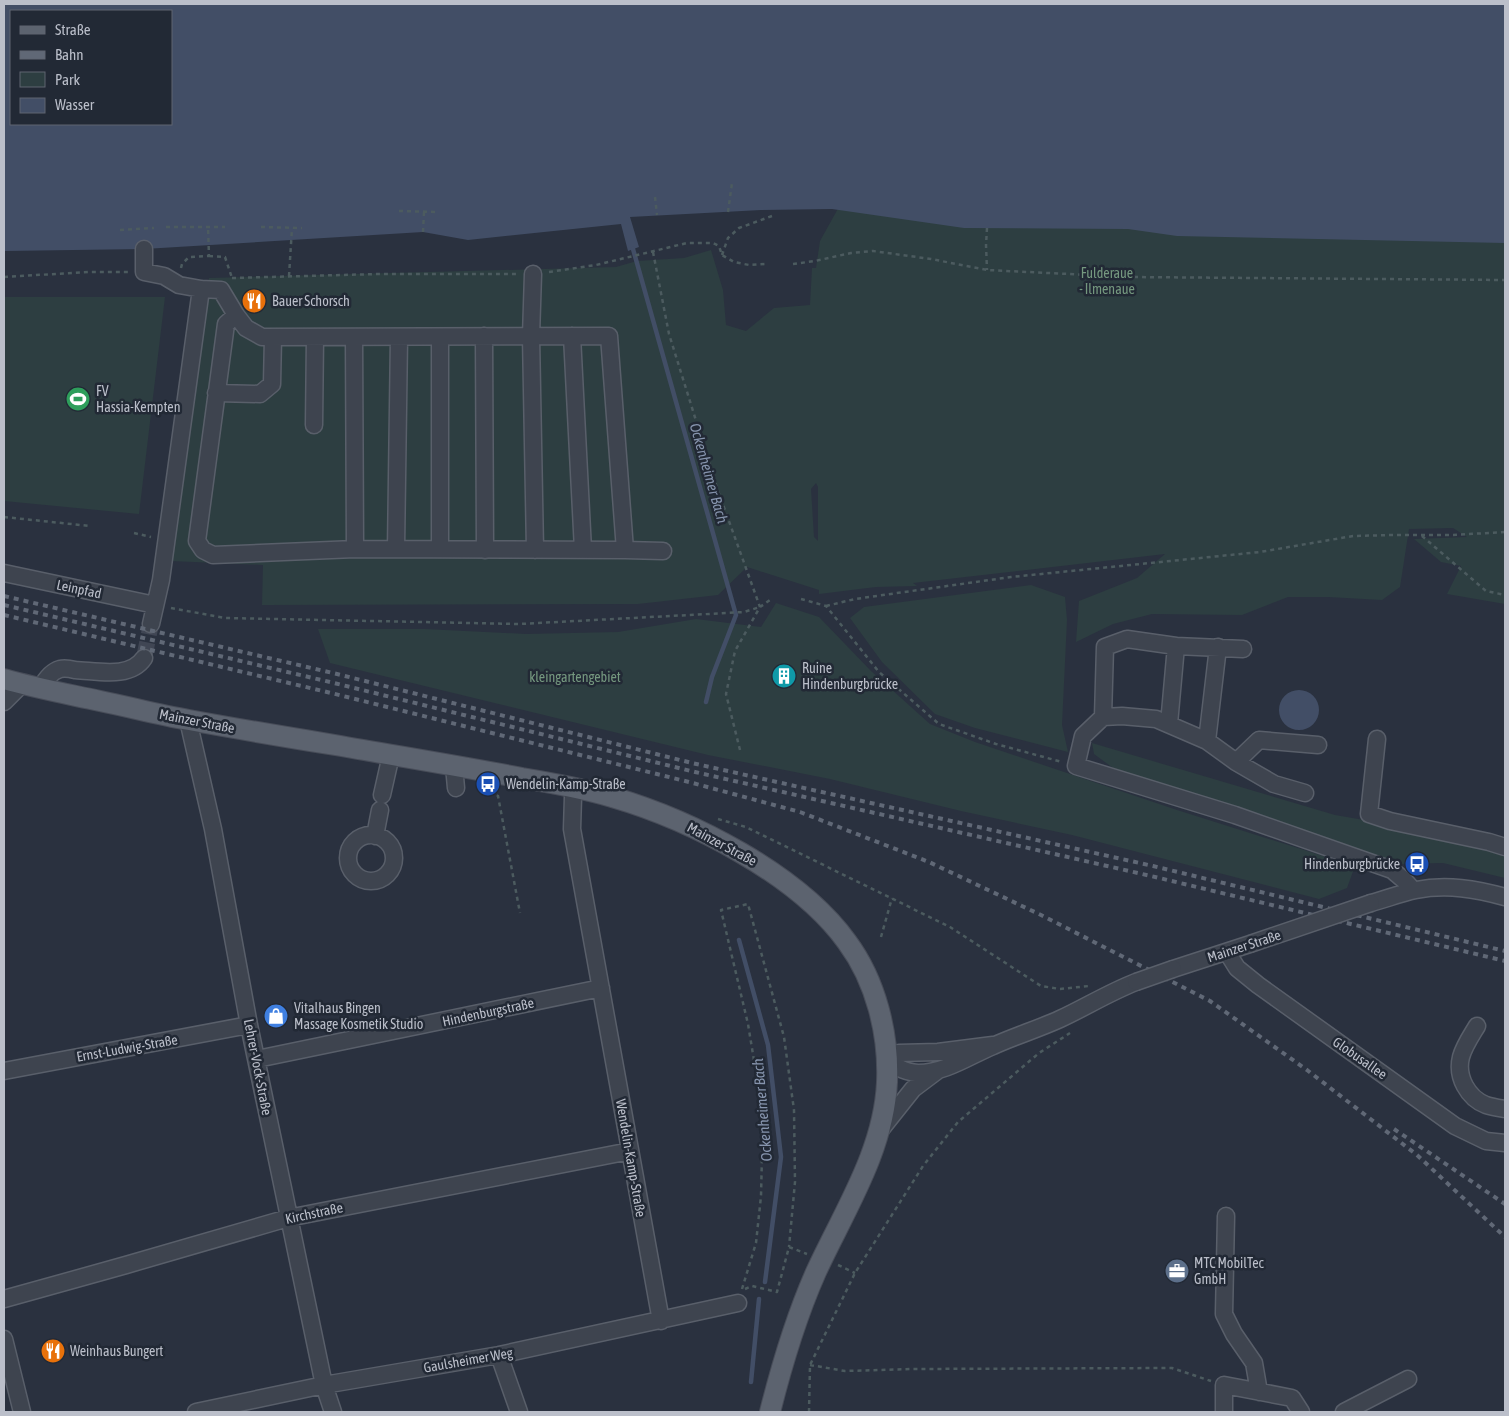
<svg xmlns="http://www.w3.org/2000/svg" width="1509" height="1416" font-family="'Asap Condensed',sans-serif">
  <rect width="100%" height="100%" fill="#2a313f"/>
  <path fill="#2d3e41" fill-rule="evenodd" d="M867,4h638v600l-58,-10 14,-28 -20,-4 -27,-23 53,-2 -14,-9 -44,1 -9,58 -18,13 -54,-3h-40l-46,18 -90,-1 -39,10 -37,18 3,-41 58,-23 28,-24 -252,29 4,3 -41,1 -57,7v-4l-72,-23 -29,28 -80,9 -376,1 1,-40 -92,-4 38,-283 407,-11 21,-6 47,-3 27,-8 12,40 3,35 20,6 28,-23 36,-3 2,-37h4l4,-27 20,-36zM816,483l2,4v54l-4,-4 -3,-48z
    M4,297h161l-26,217 -135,-13z
    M1031,585l34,12 2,23 -5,105 6,27 -93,-24 -40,-14 -53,-52 -32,-44 14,-11z
    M776,603l43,14 52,54 59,53 45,18 202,68 178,56 -8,22 -28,11 -247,-64 -111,-24 -131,-32 -122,-24 -378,-92 -12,-34h107l101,5 92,-2 78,-13 65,8z
    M1092,743l243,72 35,6 135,29v28l-62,-15 -43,1 -287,-96 -19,-14z"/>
  <path fill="#424e66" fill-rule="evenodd" d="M4,4h1501v239l-328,-7 -49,-7 -164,-1 -132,-19 -71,1 -131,7 9,30 -11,4 -7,-27 -153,16 -45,-8 -279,17 -140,2zM11,11h160v113h-160z
    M1279 710a20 20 0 1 1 40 0a20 20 0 1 1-40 0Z"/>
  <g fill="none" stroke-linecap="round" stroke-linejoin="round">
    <path stroke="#424e66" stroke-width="4.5" d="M633,249l103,366 -24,62 -6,25
      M739,940l29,105 13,112 -16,125
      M751,1382l8,-83"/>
    <path stroke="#404654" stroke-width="16" stroke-dasharray="16 8" stroke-linecap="butt" d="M144,658l7,-34"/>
    <defs>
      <path id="minor" d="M144,249v23l20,4 15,9 22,4 20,1 15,25 10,13 16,9 347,-1 16,214 -270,-1 -142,6 -10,-5 -6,-9 29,-217 10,-9
        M533,274l-2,62 4,214
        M484,336l1,214
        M572,336l11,214
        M354,337l1,212
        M216,393l44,1 12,-10 1,-47
        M314,425l1,-88
        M396,549l3,-212
        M440,549v-212
        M625,550l38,1
        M4,573l151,32
        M151,624l10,-44 40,-291
        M1176,646l67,3
        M41,688c4,-8 9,-16 19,-19 4,-1 11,0 15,1 23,1 55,9 69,-12
        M4,702l18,-18
        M1103,717l2,-70 22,-8 49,7 -7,78
        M188,720l25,109 36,196 75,360 9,27
        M1377,739l-8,75 21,7 99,21 16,5
        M1207,741l11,-94
        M1236,762l23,-22 59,5
        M454,766l2,22
        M575,788l-2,9 -1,32 89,492
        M1305,793l-31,-9 -38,-22 -29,-21 -51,-22 -34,-3 -19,1 -20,19 -7,30 159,49 157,55 13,11 8,9
        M382,795l9,-40
        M348 858a23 23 0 1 1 46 0a23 23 0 1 1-46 0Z
        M375,836l5,-26
        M1371,903c15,-4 30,-10 45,-13 31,-6 60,-1 89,7
        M1227,952l10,16 21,17 197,141 31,15 19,2
        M1173,969l77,-25
        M1477,1026c-6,10 -13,20 -16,31 -5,20 7,41 25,48 6,2 13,3 19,4
        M993,1045l-55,7 -39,1 -12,2c6,12 17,17 31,18 27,0 51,-17 75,-27 22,-10 45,-17 67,-27 26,-12 50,-27 76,-37
        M257,1059l344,-71
        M4,1071l245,-46
        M878,1133l35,-44 24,-18
        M1226,1216l-2,98 10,20 20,29 5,29
        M4,1299l122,-34 162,-47 342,-67
        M4,1339l18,73
        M499,1355l20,57
        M196,1412l128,-27 175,-30 239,-52
        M1224,1412v-27l68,13 9,14
        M1344,1412l64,-33"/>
      <path id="major" d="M4,679c31,9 64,15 96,22 30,6 59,14 89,19 49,9 97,17 146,25 62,11 125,21 187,33 30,5 60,10 90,19 79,23 186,77 235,145 29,39 42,92 40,140 -3,69 -43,129 -71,190 -20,45 -34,92 -46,140"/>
    </defs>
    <use href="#minor" stroke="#595f6a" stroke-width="19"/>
    <use href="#major" stroke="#484d59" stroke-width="22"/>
    <path stroke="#4c5b5f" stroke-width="2.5" stroke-dasharray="4 4" stroke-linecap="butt" d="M655,197l2,18
      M399,211l40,1
      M728,212l4,-29
      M166,227h59
      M261,227l41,1
      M987,228l-1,17 1,25
      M120,230l34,-2
      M423,232l1,-20
      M653,252l16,82 48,154 43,119
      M722,255l6,-17 11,-10 33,-12
      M209,256l16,1 7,21
      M793,264l22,-3 36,-8 22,-2 58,8 56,11 143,7 375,3
      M181,268l1,-4 7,-7 20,-1 -1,-29
      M549,272l47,-7 91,-22h26l6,3 3,9 12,7 15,3 16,-1
      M289,276l3,-48
      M4,277l84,-5h40
      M232,278l146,-4h140
      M4,517l86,9
      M134,533l17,4
      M1422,536l64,55 19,4
      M801,599l25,7 53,66 60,52 57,20 66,18
      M826,606l29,-7 156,-22 249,-25 93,-16 40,-1h60l52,-3
      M171,608l54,10 294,6 208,-11 17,-1 16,-5
      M740,750l-14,-56 9,-43 25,-44 10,-7
      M490,791l8,5 22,117
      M718,819l28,8 204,100 91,59 19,3 29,-3
      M881,937l11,-39
      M838,1265l17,8
      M742,1289l14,-46 5,-47 2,-81 -15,-91 -27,-114 27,-6 36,133 10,73 1,72 -6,65
      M745,1289l7,-3 25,6 12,-45 18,7
      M810,1365l35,6 68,-2 259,-1 39,13
      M809,1412l1,-47 45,-92 68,-107 35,-44 81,-69 31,-20"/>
    <use href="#minor" stroke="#3e444f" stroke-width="16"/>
    <use href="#major" stroke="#5c636f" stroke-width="20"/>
    <path stroke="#606876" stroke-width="4" stroke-dasharray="5 5" stroke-linecap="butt" d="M4,596l333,78 355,89 461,103 352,85
      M4,605l330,78 361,89 456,104 354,85
      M4,615l327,78 358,89 111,30 129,50 112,53 169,86 97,69 110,85 88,82
      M1394,1129l111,75"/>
    <defs>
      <path id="minor-bridge" d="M1250,944l121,-41
        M1136,982l37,-13"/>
    </defs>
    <use href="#minor-bridge" stroke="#595f6a" stroke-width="19" stroke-linecap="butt"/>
    <use href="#minor-bridge" stroke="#3e444f" stroke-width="16"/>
  </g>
  <defs>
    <symbol id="restaurant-disc" viewBox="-11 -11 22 22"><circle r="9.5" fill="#e8710a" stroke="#222935"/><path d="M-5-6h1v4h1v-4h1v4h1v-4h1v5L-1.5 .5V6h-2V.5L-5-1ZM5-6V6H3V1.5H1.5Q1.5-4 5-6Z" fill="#fff"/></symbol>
    <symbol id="stadium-disc" viewBox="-11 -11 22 22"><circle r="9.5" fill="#2e9e5b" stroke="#222935"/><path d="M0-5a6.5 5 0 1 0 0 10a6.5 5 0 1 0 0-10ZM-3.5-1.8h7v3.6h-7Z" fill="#fff"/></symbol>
    <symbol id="building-disc" viewBox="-11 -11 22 22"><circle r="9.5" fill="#0f9aa8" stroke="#222935"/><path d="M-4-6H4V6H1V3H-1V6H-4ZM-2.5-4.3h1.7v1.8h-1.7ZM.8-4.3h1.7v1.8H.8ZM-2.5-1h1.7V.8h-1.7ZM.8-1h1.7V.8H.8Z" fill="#fff"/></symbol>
    <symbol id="bus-disc" viewBox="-11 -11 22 22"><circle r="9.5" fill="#1a4fb4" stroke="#222935"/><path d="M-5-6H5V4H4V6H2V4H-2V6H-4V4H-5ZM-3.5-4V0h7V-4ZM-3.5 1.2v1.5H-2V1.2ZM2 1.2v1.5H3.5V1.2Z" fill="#fff"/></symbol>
    <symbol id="shop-disc" viewBox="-11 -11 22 22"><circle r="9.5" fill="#3f7fe0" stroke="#222935"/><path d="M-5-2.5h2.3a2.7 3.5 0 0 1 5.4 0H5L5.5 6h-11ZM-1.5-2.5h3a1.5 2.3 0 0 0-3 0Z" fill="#fff"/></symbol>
    <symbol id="office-disc" viewBox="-11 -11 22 22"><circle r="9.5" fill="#5c6f8a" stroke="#222935"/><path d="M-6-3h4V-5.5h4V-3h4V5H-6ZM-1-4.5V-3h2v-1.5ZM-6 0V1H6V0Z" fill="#fff"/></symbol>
  </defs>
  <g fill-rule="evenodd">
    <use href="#restaurant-disc" x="240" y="287" width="28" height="28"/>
    <use href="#stadium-disc" x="64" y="385" width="28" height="28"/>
    <use href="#building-disc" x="770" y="662" width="28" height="28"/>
    <use href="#bus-disc" x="474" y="770" width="28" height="28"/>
    <use href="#bus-disc" x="1403" y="850" width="28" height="28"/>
    <use href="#shop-disc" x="262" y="1002" width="28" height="28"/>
    <use href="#office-disc" x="1163" y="1257" width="28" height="28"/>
    <use href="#restaurant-disc" x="39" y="1337" width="28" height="28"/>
  </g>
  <g text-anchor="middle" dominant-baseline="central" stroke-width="5" stroke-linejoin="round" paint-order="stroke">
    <g font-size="14" fill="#75987f" stroke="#222935">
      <text x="1107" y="273">Fulderaue<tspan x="1107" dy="16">- Ilmenaue</tspan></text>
      <text x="575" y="677">kleingartengebiet</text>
    </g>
    <g font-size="14" fill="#bbbfca" stroke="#222935" text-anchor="start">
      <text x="272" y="301">Bauer Schorsch</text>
      <text x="96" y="391">FV<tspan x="96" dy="16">Hassia-Kempten</tspan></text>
      <text x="802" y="668">Ruine<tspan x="802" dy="16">Hindenburgbrücke</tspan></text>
      <text x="506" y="784">Wendelin-Kamp-Straße</text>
      <text x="1400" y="864" text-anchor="end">Hindenburgbrücke</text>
      <text x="294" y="1008">Vitalhaus Bingen<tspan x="294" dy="16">Massage Kosmetik Studio</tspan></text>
      <text x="1194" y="1263">MTC MobilTec<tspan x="1194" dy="16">GmbH</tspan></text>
      <text x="70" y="1351">Weinhaus Bungert</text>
    </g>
    <g font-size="14" fill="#bbbfca" stroke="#222935">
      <text transform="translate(79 589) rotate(12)">Leinpfad</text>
      <text transform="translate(197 721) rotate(11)">Mainzer Straße</text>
      <text transform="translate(722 844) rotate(28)">Mainzer Straße</text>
      <text transform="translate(1244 946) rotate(-18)">Mainzer Straße</text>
      <text transform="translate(488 1012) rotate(-12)">Hindenburgstraße</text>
      <text transform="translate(127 1048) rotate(-10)">Ernst-Ludwig-Straße</text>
      <text transform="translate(1360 1058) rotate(35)">Globusallee</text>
      <text transform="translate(258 1067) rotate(79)">Lehrer-Vock-Straße</text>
      <text transform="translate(631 1158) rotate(80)">Wendelin-Kamp-Straße</text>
      <text transform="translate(314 1213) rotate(-12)">Kirchstraße</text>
      <text transform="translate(468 1360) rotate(-10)">Gaulsheimer Weg</text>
    </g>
    <g font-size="15" font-style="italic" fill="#8694ad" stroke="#222935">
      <text transform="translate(709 473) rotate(74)">Ockenheimer Bach</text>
      <text transform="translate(762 1110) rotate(-95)">Ockenheimer Bach</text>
    </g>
  </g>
  <rect width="1509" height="1416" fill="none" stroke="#bbbfca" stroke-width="10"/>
  <rect x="10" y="10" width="162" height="115" fill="#222935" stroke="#5f6571"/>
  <rect x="20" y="26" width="25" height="8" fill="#5c636f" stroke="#5f6571"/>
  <text x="55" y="35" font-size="15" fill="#bbbfca">Straße</text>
  <rect x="20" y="51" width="25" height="8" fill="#606876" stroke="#5f6571"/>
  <text x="55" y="60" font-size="15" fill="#bbbfca">Bahn</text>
  <rect x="20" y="72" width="25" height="15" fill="#2d3e41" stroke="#5f6571"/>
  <text x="55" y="85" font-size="15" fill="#bbbfca">Park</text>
  <rect x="20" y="98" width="25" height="15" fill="#424e66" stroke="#5f6571"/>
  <text x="55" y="110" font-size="15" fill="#bbbfca">Wasser</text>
</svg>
